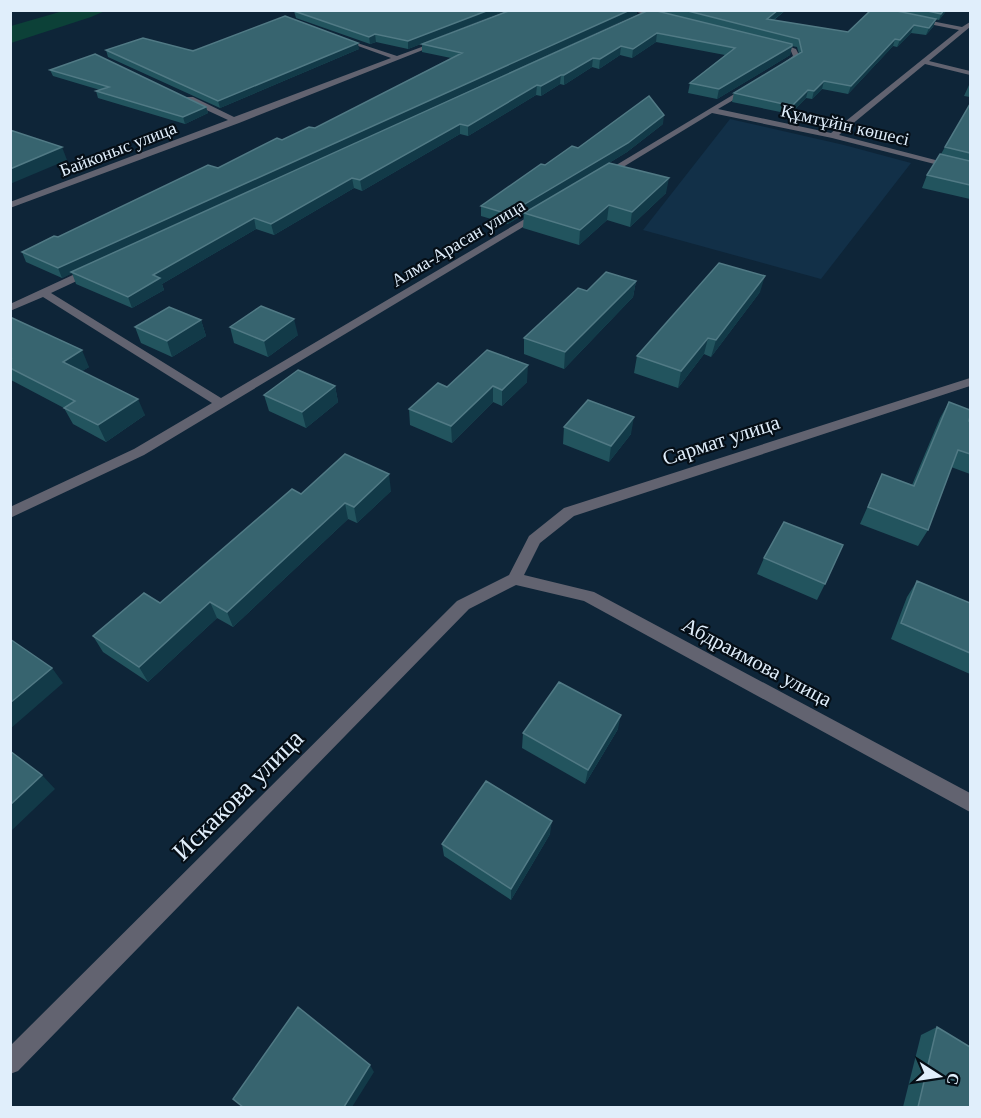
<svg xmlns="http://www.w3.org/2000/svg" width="981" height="1118" font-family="'Times New Roman',serif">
  <rect width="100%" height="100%" fill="#0e2538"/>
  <path fill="#123048" d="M730,119l114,26 67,18 -90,116 -178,-49z"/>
  <path fill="#0c4138" d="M63,11h42l-14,6 -80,26v-17z"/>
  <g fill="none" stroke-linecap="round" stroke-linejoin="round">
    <path fill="#626370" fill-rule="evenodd" d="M630,10h13l23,7 -3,2z
      M916,18l46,9 8,-5v5l-41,34 41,10v4l-45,-11 -86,71 131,34v4l-138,-35 -120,-25 -107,65 -7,-2 153,-92 3,4 -36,21 113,24 128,-103 -45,-9z
      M339,37l58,19 41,-15 5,1 -204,81 -229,85v-6l218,-82 -41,-19v-4h6l41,20 157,-59 -52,-19z
      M774,41l22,8 4,8 -17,11h-4v-2l14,-10 -2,-5 -19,-7z
      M540,210l5,3 -2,2 -399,240 -134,63v-11l124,-58 78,-46 -169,-106 -33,14v-7l78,-36h8v4l-45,21 170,105z
      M970,378v8l-396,130 -34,27 -16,32 70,17 376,201v19l-386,-211 -68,-16 -47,24 -451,462 -8,3v-28l447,-445 52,-26 20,-39 35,-28z"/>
  </g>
  <path fill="#22545e" d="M507,10l-99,39 -32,-7 -6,2 -74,-26 -2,-7z
    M654,10h132l-12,10 74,12 88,-13 -3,8 -7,8 -15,-2 -14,14 -4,-1 -45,48 -26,-5 -10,10 -6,-1 -16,16 -58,-12 2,-9 65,-39 -2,-7 -5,-1 -2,9 -73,44 -29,-6 2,-10 35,-28 -69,-13 -24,16 -12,-3 -21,14 -7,-2 -28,18 -4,-1 -19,12 -5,-1 -68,41 -8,-2 -98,57 -8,-3 -80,47 -18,-6 -94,55 2,6 -32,18 -56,-24 -4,-11 -10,5 -36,-16 -4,-10 36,-15 224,-97 33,-12 136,-70 -29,-6v-8l215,-30 -332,153z
    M892,10h55l-8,10z
    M359,49l-139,59 -112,-51 -2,-7z
    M50,70l156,37 2,6 -23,11 -87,-26 -2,-7 4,-1 -47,-14z
    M970,82v15l-6,-1 5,-11z
    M970,104v95l-48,-11 5,-13 14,-21 4,-7z
    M663,124l-36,28 -18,11 57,30 -36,34 -23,-7 -28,25 -56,-17 1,-14 -16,10 -27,-8v-10l64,-41 33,-17z
    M636,281l-3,16 -69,72 -40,-15v-16l63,-47z
    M760,292l-49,65 -7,-3 -26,34 -44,-15 3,-17z
    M10,317l79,50 -7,4 63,44 -39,27 -33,-18 -9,-16 -53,-28z
    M201,320l5,16 -34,21 -31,-14 -6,-16z
    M230,327l68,8 -30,22 -34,-14z
    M527,382l-25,24 -9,-4 -41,41 -42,-18 -1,-16 38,-22z
    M335,386l3,16 -32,26 -37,-17 -5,-16z
    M949,402l20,19 1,1v52l-19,-7 -23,63 -10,16 -58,-22 22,-50 30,11 28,-67z
    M564,427l67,7 -22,28 -46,-18z
    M391,491l-34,32 -9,-4 -115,108 -16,-9 -69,64 -45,-30 -10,-16 67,-33 141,-109z
    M764,558l61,26 -8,16 -60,-26z
    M917,581l53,22v71l-79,-35 16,-42z
    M618,729l-33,55 -63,-36 1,-15z
    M550,834l-39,66 -67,-44 -2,-12z
    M937,1027l33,80h-67l18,-72z"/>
  <path fill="#123a48" d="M489,10h18l-99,39v-8z
    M630,10h7v4l-575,264 -4,-10z
    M778,10h8l-21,16 2,-7z
    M944,10h3l-8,10 2,-6z
    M936,19l-3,8 -7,8 3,-7z
    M914,25l-3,8 -14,14 3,-7z
    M657,33l-1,9 -24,16 1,-9z
    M375,34l1,8 -6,2 -1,-7z
    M895,39l-2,7 -45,48 3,-8z
    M358,43l1,6 -139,59 -2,-7z
    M621,46l-1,9 -21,14 1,-10z
    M792,46l-2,9 -73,44 2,-10z
    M593,58l-1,9 -28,18v-10z
    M561,75l-1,9 -19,12v-10z
    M824,81l-2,8 -10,10 2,-8z
    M537,85l-1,10 -68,41v-10z
    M808,90l-2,8 -16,16 2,-8z
    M206,107l2,6 -23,11 -2,-7z
    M664,115l-1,9 -36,28 -119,72v-10z
    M460,124v10l-98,57 -2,-11z
    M62,147l5,13 -57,24v-15z
    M352,178l2,10 -80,47 -3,-11z
    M669,178l-3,15 -36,34 2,-15z
    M609,205l-2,15 -28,25 1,-15z
    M254,218l2,11 -94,55 2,6 -32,18 -4,-11 25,-22z
    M765,276l-5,16 -49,65 5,-17z
    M636,281l-3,16 -69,72 1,-17z
    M294,319l4,16 -30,22 -4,-16z
    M201,320l5,16 -34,21 -5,-16z
    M708,338l-4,16 -26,34 3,-17z
    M82,350l7,17 -18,11 -8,-16z
    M528,365l-1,17 -25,24v-16z
    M335,386l3,16 -32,26 -4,-16z
    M493,386v16l-41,41 -1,-17z
    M138,399l7,16 -39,27 -8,-17z
    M634,417l-3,17 -22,28 2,-16z
    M389,474l2,17 -34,32 -3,-16z
    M345,503l3,16 -115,108 -6,-15z
    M210,602l7,16 -69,64 -9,-15z
    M52,668l11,15 -53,46v-26z
    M621,715l-3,14 -33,55 3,-14z
    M42,775l13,14 -45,43v-27z
    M552,821l-2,13 -39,66v-11z
    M370,1065l4,7 -22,35h-8z"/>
  <path fill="#37646f" stroke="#517a85" stroke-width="1.5" d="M296,10h193l-81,31 -33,-7 -6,3 -75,-26z
    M511,10h119l-572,258 -36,-16 32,-16 4,1 150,-72 10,3 59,-30 5,2 27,-13 6,1 147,-75 -40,-9z
    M649,10h4l139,34v2l-73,43 -29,-6 45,-35 -78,-15 -24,16 -12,-3 -21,13 -7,-1 -29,17h-3l-20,11 -4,-1 -69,41 -8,-2 -100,56 -8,-2 -81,46 -17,-6 -101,57 7,3 -32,19 -57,-25z
    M684,10h94l-11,9 81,13 23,-22h21l44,9 -7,9 -15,-3 -14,15 -5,-1 -44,47 -27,-5 -10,10 -6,-1 -16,16 -58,-13 68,-41 -3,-13z
    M923,10h21l-3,4z
    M285,16l73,27 -140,58 -112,-51 37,-12 50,13z
    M95,54l111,53 -23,10 -87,-26 13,-4 -59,-17z
    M649,96l15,19 -36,28 -120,71 -27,-8 60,-42 4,1 27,-19 6,2z
    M970,104v49l-25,-6z
    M10,130l52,17 -52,22z
    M940,154l30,7v24l-43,-10z
    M609,163l60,15 -37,34 -23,-7 -29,25 -56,-17z
    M719,263l46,13 -49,64 -8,-2 -27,33 -44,-15z
    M606,272l30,9 -71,71 -41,-14 54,-50 9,3z
    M261,306l33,13 -30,22 -34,-14z
    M169,307l32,13 -34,21 -32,-14z
    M10,317l72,33 -19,12 75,37 -40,26 -34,-17 11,-7 -65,-33v-9l2,-1h-2z
    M487,350l41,15 -26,25 -9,-4 -42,40 -42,-17 29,-26 9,4z
    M298,370l37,16 -33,26 -38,-17z
    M588,400l46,17 -23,29 -47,-19z
    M949,402l21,8v6l-1,5 1,1v32l-12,-4 -30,80 -60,-23 14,-33 32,12z
    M345,454l44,20 -35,33 -9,-4 -118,109 -17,-10 -71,65 -46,-31 51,-43 16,10 132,-114 9,5z
    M784,522l59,23 -18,39 -61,-26z
    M917,581l53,22v50l-69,-30z
    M10,639l42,29 -42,35z
    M559,682l62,33 -33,55 -65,-37z
    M10,751l32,24 -32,30z
    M486,781l66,40 -41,68 -69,-45z
    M298,1007l72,58 -26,42h-101l-10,-8z
    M937,1027l33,20v60h-52z"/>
  <g text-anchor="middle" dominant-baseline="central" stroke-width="4.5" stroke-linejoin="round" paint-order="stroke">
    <g font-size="18" fill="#e0eefb" stroke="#050e16">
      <text transform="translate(845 125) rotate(13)">Құмтұйiн көшесі</text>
      <text transform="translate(118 149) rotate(-21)">Байконыс улица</text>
      <text transform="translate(458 243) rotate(-31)">Алма-Арасан улица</text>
    </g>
    <g font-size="21" fill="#e0eefb" stroke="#050e16">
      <text transform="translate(721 440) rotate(-18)">Сармат улица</text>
      <text transform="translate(757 662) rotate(28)">Абдраимова улица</text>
    </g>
    <g font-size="26" fill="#e0eefb" stroke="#050e16">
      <text transform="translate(238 795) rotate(-45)">Искакова улица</text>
    </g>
  </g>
  <rect width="981" height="1118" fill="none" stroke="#e0eefb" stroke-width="24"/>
  <g transform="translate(939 1076) rotate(102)" stroke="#050e16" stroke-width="4.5" paint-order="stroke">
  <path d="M0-4.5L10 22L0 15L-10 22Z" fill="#e0eefb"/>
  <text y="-9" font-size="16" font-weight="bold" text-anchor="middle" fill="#e0eefb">С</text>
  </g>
</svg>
